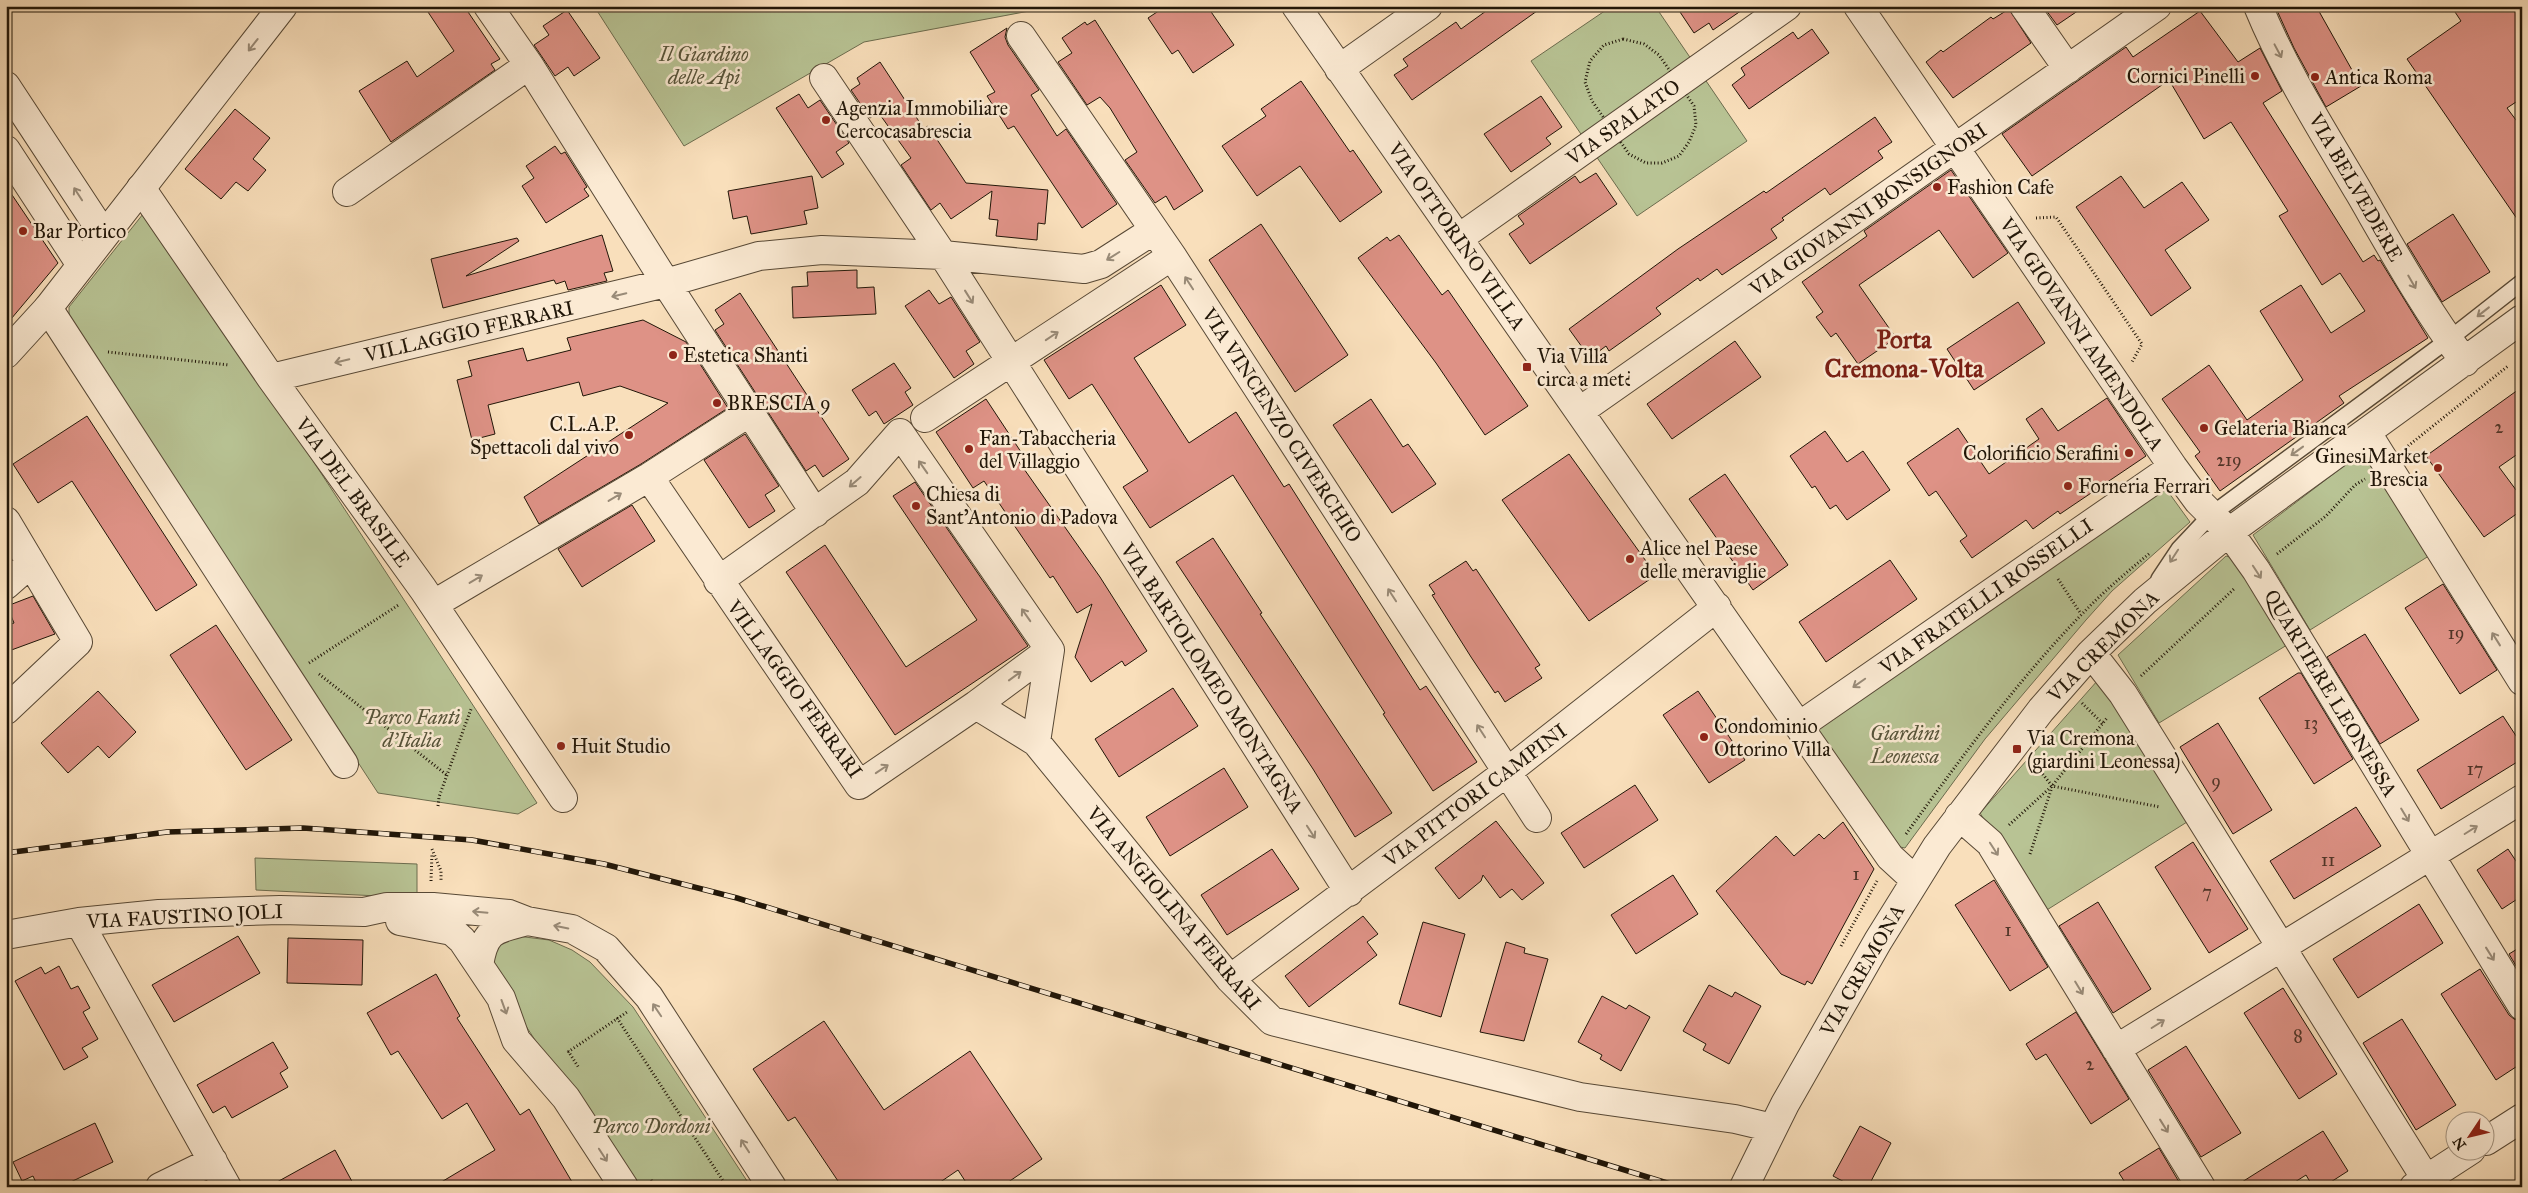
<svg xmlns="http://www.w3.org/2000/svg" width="2528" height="1193" font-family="'IM FELL Great Primer',serif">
  <rect width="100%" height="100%" fill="#f9dfbb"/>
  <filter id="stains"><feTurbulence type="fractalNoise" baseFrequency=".004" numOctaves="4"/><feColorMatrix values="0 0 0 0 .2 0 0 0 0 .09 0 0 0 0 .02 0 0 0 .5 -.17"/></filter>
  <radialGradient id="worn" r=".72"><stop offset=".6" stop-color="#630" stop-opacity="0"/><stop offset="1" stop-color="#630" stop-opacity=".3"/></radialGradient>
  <path fill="#b8c394" stroke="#6c6c4e" d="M594,6h462l-192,36 -180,104z
    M1612,6h43l92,135 -110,75 -106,-155z
    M143,214l9,1 385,588 -19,11 -140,-21 -309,-474v-12z
    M2365,450l67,104 -122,76 -57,-95z
    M2164,486l26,36 -78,69 -26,29 -101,119 -80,109 -5,-1 -82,-117z
    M2226,556l7,2 54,87 -128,78 -41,-68z
    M2098,680l89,142 -145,91 -62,-100z
    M255,858l162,6v32l-18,1 -143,-7z
    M517,936l32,4 23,10 18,12 43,45 118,180h-120l-141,-216 1,-22z"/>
  <path fill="#de9286" stroke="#211608" d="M424,6h40l36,53 -9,5 4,6 -104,72 -32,-51 48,-30 10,16 37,-26z
    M1166,6h41l27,39 -41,28 -15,-23 -6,4 -24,-36z
    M1493,6h51l-132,94 -18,-25 14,-9 -5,-7 53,-37 5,7z
    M1676,6h72l-35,24 -4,-7 -15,10z
    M2043,6h42l-28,19z
    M2275,6h41l45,80 -35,21 -32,-59z
    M2451,6h71v92l-15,10 15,20v98l-115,-167 54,-38z
    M2009,9l22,34 -78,55 -27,-36 15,-12 2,2 48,-35 2,2z
    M567,10l33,48 -26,18 -6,-9 -13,9 -21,-31 15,-10 -6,-9z
    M2200,11l38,51 22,-14 22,43 -19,12 100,159 11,-7 4,6 2,-1 48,78 -89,58 5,7 -124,88 -25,-35 5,-4 -38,-53 47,-34 38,55 56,-40 -43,-69 41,-26 30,48 34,-22 -25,-38 -18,12 -43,-69 9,-5 -57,-89 -27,17 -35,-59 -137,96 -30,-42 124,-87 7,10z
    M1095,20l108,171 -29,19 -8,-14 -11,7 -30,-43 12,-8 -27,-44 -10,-11 -13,8 -29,-43 14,-9 -10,-15 23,-16 2,3z
    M1007,28l-2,9 3,8 31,45 -8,5 26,41 9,-7 51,75 -35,24 -68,-102 -6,3 -21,-33 8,-4 -25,-40z
    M1812,29l17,24 -80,56 -17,-24 13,-10 -4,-7 52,-36 5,7z
    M880,62l44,67 4,-3 38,57 82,7 -3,34 -7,-1 -1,17 -41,-4 2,-16 -9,-1 3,-28 -41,28 -11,-16 -9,7 -30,-45 10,-7 -33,-46 -8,6 -19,-28 9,-6 -3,-6z
    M1301,81l49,71 3,-2 29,42 -42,30 -40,-56 -43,30 -35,-50 44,-30 -5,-7z
    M799,94l9,14 12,-8 29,43 -13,9 8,12 -22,14 -46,-70z
    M1541,96l21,31 -16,11 5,6 -40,28 -27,-38z
    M235,109l35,29 -17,21 13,11 -18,21 -12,-9 -15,17 -36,-30z
    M1875,117l17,25 -14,9 5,7 -53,37 -5,-7 -43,30 2,2 -13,9 6,9 -55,37 -5,-6 -17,12 -2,-3 -42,30 5,6 -52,37 -3,-5 -16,12 -21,-29 109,-80 86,-58 2,2z
    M555,146l6,8 4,-2 22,35 -3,2 5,7 -43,27 -24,-37 12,-8 -8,-12z
    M1951,170l57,83 -35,25 -34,-48 -80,55 37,53 -38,26 -22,-31 -5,4 -15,-20 7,-5 -21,-30 65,-46 -3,-5z
    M1596,173l21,31 -87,60 -21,-30 15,-10 -6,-8 57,-40 5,7z
    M812,176l6,32 -14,3 3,13 -56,10 -4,-18 -14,3 -5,-28z
    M2121,176l23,32 38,-26 27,38 -44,30 26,38 -40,28 -75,-109z
    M6,186l52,77 -52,62z
    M2453,214l37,58 -48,30 -35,-58z
    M1261,224l87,131 -53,37 -86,-132z
    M602,235l11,36 -9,2 3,8 -39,9 -3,-9 -9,3 -2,-4 -111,28 -12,-49 86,-21 2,3 -53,35z
    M1399,235l43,60 6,-5 80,116 -43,29 -49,-72 -78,-105 29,-21 3,4z
    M857,270v18l17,-1 2,27 -83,4 -1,-31 16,-1 -1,-14z
    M1161,285l25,40 -52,33 55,85 47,-31 48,75 5,-3 131,206 6,-4 51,76 -44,29 -50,-77 2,-1 -152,-238 -83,53 -27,-41 25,-16 -56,-87 -23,15 -25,-39z
    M929,290l10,14 12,-7 29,45 -14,9 8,13 -20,14 -49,-72z
    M740,293l109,166 -26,18 -8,-12 -9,6 -91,-141 9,-6 -9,-14z
    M2018,302l27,41 -71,47 -27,-41z
    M643,320l43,22 42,66 -87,56 -102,60 -15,-27 144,-94 -48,-17 -37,10 -4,-14 -91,23 7,29 -23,6 -15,-60 15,-4 -4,-15 55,-13 4,13 44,-11 -4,-12z
    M1735,341l26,36 -89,62 -25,-35z
    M894,363l17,25 -6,4 8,13 -29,19 -8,-13 -7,5 -17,-26z
    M2522,387v64l-23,16 23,31v12l-38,27 -58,-81z
    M2107,398l39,58 -86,58 -2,-3 -25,18 -7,-9 -54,38 -12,-17 7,-5 -31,-45 -7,5 -22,-33 51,-35 31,46 50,-35 -13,-20 16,-11 16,23z
    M986,399l37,56 -6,4 83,118 47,74 -22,15 -3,-5 -31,21 -16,-25 17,-53 -15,9 -24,-37 -3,2 -66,-97 -11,7 -37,-56z
    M1371,399l32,48 5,-3 28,40 -44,29 -59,-88z
    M87,416l110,169 -41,26 -84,-130 -34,22 -25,-39z
    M1825,431l22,31 16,-11 27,39 -43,30 -11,-15 -6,4 -15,-23 -3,2 -22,-32z
    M745,434l34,52 -14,9 10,16 -26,17 -45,-68z
    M1569,454l87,121 -67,46 -87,-121z
    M1725,474l63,91 -35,25 -64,-91z
    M915,482l113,164 -133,89 -109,-163 39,-27 81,122 71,-47 -84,-124z
    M632,505l23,36 -73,46 -24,-38z
    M1213,538l49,75 -2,1 132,199 -37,24 -42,-68 -137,-207z
    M1890,560l27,39 -91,63 -27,-40z
    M1466,561l7,10 3,-2 64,96 -5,3 7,10 -37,24 -7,-11 -3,2 -24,-36 -39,-62 3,-1 -6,-9z
    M2443,584l54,86 -37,24 -55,-86z
    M33,596l22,38 -49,18v-26l8,-3 -7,-17z
    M216,625l76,115 -46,30 -76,-115z
    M2365,634l54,86 -39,24 -53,-87z
    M2298,673h3l52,86 -39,25 -55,-86z
    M1173,688l25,38 -79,51 -24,-38z
    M98,691l38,41 -27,26 -11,-12 -30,27 -27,-30z
    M1698,691l47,69 -36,23 -46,-68z
    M2503,716l19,29v14l-81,50 -24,-39z
    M2218,723l54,87 -39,24 -53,-87z
    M1224,768l24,39 -78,49 -24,-39z
    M1635,785l23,35 -74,48 -23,-35z
    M2356,807l25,39 -87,53 -24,-38z
    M1496,821l48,62 -22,17 -10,-11 -12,9 -17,-23 -2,6 -22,18 -24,-31z
    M1843,822l31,47 -62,115 -5,-3 -2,4 -24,-11 -65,-83 60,-55 18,20 25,-22 5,5z
    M2193,842l55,87 -39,24 -54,-86z
    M1272,849l27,40 -72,46 -26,-40z
    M2508,849l14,21v26l-20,13 -25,-39z
    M1673,875l25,39 -62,40 -25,-39z
    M1994,880l54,87 -38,24 -55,-86z
    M2098,902l53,87 -38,24 -54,-87z
    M2419,904l24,39 -85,55 -25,-39z
    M1363,916l15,18 -11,8 10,13 -68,52 -24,-31z
    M1423,922l42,12 -24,83 -42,-13z
    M238,936l22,37 -86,49 -22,-37z
    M288,938l75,2 -1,45 -75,-2z
    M1506,942l19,6 -1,5 24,6 -24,82 -44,-9z
    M2522,946v30l-13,-22z
    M59,966l12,23 7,-3 12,22 -7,4 15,27 -16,9 6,9 -24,13 -49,-89 26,-14 4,7z
    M2480,969l29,46 5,4 8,3v41l-26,17 -55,-86z
    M436,974l24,42 -3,2 63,97 9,-6 46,78h-142l62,-37 -28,-47 -25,16 -44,-68 -7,4 -24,-42z
    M1709,985l23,12 3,-5 26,14 -32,58 -26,-14 3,-6 -23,-13z
    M2283,988l54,86 -38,25 -55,-86z
    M1602,996l24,13 3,-4 21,12 -29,54 -21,-12 2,-4 -24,-13z
    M2076,1012l53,87 -38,25 -45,-70 -10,6 -10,-16z
    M2402,1019l54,86 -40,25 -53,-87z
    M824,1021l60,89 86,-59 72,108 -41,28h-32l-11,-17 -25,17h-91l-47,-70 -7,4 -35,-52z
    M273,1042l15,26 -8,5 8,14 -56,31 -7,-12 -12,7 -16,-28z
    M2186,1046l55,87 -40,24 -53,-87z
    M95,1123l18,39 -53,25h-22l-5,-11 -11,5 -9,-19z
    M1860,1126l31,17 -23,44h-14l-21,-11z
    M2323,1131l25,40 -25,16h-10l-7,-12 -19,12h-53z
    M2159,1148l23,39h-54l-9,-14z
    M335,1150l20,37h-87z"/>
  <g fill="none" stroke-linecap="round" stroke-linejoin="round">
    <defs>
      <path id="service" d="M2159,579l20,-30 32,-34 237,-175 74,-58"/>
      <path id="minor" d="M488,6l41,59 137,218 149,230
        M1296,6l594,851 25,23
        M1858,6l315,461 25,34 31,31 27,38 266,436
        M2024,6l44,63
        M2258,6c27,66 66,127 102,188 33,57 65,115 105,168
        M1021,36l151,220 365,562
        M1339,69l89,-63
        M824,78l119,177 406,637
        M141,188l130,190 152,211 140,209
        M347,192l182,-127
        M1459,238l328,-232
        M48,308l296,456
        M271,378l395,-95 93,-27 63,-6 121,5 141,14 17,-5 53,-34
        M1580,411l577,-405
        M925,418l247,-162
        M2367,433l155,248
        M649,477l210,308 117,-80 74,-55
        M6,521l72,121 -72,68
        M718,581l139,-99 43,-49 150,217 -14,92
        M6,585l25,-22
        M434,604l215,-127 101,-65
        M2091,653l32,41 303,485
        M976,705l60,37 194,237 42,42 308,76 155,22 38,9
        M1799,726l374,-259
        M1959,816l31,27 211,344
        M400,921l52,10 10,9 39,58 15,42 50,58 58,89
        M79,922l148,265
        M6,935l73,-13 80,-8 121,-4 84,2 23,-5h46l76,7 18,7 45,8 34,19 43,49 123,190
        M479,965c6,-36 15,-35 48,-44
        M1230,979l277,-207 210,-165
        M2116,1049l406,-250
        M2486,1141l36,-23
        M160,1187l53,-26
        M1744,1187l41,-83 93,-163 59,-95 104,-136 50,-57 54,-52 84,-69 293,-213
        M2414,1187l57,-37"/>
      <path id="tertiary" d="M6,86l98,149
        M6,150l75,115
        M6,354l42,-46 235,-302"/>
    </defs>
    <use href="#service" stroke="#574835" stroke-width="18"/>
    <use href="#minor" stroke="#574835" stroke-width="30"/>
    <use href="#tertiary" stroke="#574835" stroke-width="30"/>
    <path stroke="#211608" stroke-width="3" stroke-dasharray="1 2.5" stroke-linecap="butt" d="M1623,39l21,5 15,11 35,51 2,19 -7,17 -10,14 -17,7h-16l-17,-9 -37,-53 -7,-19 5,-21 14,-16z
      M2036,218l20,-1 86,127 -10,18
      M108,352l121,13
      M2408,446l100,-80
      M2277,554l49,-38 29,-31 10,-6
      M2058,579l23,35
      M309,663l91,-59
      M319,674l129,102
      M2141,676l94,-88
      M2082,703l21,21
      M2034,763l18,23 108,21
      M438,806l1,-9 32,-88
      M2009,825l43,-39 55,-68
      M1906,834c55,-76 111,-153 176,-220 21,-22 45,-42 68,-61
      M432,849l9,22v11
      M2030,854l22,-67
      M431,881l1,-28
      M1841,946l36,-65
      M617,1018l110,169
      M568,1051l11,17
      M568,1052l59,-40
      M651,1180l5,7"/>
    <use href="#service" stroke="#fbead3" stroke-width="15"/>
    <use href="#minor" stroke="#fbead3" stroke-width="28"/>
    <use href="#tertiary" stroke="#fbead3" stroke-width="28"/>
    <defs>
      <path id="rail" d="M6,853l161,-21 136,-4 169,12 132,24 133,34 943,289"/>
    </defs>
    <use href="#rail" stroke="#211608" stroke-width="5.5"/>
    <use href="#rail" stroke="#fbead3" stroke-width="4" stroke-dasharray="11" stroke-linecap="butt"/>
  </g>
  <defs><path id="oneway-shaft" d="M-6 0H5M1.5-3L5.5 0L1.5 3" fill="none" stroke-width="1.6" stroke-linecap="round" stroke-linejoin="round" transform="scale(1.25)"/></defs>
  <g stroke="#998b78">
    <use href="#oneway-shaft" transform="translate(253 45) rotate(128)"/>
    <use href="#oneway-shaft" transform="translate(2278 51) rotate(62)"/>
    <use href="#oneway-shaft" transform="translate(78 194) rotate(-123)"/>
    <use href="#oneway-shaft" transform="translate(1113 256) rotate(148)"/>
    <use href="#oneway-shaft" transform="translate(2412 282) rotate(60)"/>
    <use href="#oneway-shaft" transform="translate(1189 283) rotate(-123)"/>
    <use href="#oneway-shaft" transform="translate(619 295) rotate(167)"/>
    <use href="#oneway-shaft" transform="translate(969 297) rotate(58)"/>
    <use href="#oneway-shaft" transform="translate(2483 312) rotate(142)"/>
    <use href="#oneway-shaft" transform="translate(1052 336) rotate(-34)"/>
    <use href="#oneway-shaft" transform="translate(342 361) rotate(167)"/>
    <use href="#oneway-shaft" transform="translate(2297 451) rotate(144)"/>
    <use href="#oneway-shaft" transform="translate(923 467) rotate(-125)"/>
    <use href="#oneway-shaft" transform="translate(855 482) rotate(139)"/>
    <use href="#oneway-shaft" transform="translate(615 497) rotate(-31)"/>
    <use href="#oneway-shaft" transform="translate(2174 556) rotate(123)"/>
    <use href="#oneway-shaft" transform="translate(2257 572) rotate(57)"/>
    <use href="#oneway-shaft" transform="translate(476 579) rotate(-31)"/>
    <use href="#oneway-shaft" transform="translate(1392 595) rotate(-123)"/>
    <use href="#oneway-shaft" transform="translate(1026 615) rotate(-125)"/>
    <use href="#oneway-shaft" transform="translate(2496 639) rotate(-122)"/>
    <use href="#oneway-shaft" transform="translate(1015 676) rotate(-36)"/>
    <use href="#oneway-shaft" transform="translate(1859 683) rotate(145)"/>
    <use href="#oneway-shaft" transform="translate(1481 731) rotate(-123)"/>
    <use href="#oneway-shaft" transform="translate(882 769) rotate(-34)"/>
    <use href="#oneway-shaft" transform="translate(2405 815) rotate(59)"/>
    <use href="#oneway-shaft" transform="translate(2471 830) rotate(-32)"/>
    <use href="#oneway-shaft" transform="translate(1311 832) rotate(57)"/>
    <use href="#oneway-shaft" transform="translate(1994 849) rotate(57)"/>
    <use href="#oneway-shaft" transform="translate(480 912) rotate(-175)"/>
    <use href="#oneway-shaft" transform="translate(561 927) rotate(-169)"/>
    <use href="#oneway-shaft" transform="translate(2490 954) rotate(58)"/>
    <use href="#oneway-shaft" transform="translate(2079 988) rotate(59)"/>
    <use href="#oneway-shaft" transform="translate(504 1007) rotate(70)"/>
    <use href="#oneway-shaft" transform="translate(657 1010) rotate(-124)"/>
    <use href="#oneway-shaft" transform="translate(2158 1024) rotate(-32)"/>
    <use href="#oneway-shaft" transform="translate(2164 1126) rotate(58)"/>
    <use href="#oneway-shaft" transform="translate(745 1146) rotate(-123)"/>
    <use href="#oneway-shaft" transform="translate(603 1155) rotate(57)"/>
  </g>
  <g fill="#8f2418" stroke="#fbead3" stroke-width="2">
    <circle cx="2255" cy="76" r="5"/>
    <circle cx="2315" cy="77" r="5"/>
    <circle cx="826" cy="120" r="5"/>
    <circle cx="1937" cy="187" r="5"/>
    <circle cx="23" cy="231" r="5"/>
    <circle cx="673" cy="355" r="5"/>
    <rect x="1522" y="362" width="10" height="10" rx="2.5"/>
    <circle cx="717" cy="403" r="5"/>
    <circle cx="2204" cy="428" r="5"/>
    <circle cx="629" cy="435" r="5"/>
    <circle cx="969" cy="449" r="5"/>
    <circle cx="2129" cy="453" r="5"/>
    <circle cx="2438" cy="468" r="5"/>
    <circle cx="2068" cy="486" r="5"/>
    <circle cx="916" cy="506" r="5"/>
    <circle cx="1630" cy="559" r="5"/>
    <circle cx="1704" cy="737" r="5"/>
    <circle cx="561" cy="746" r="5"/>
    <rect x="2012" y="744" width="10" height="10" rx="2.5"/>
  </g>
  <g text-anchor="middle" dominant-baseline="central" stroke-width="5" stroke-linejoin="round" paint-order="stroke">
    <g font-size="18" fill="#503528">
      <text x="2499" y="427">2</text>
      <text x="2229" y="460">219</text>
      <text x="2456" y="633">19</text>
      <text x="2311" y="723">13</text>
      <text x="2475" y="769">17</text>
      <text x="2216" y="781">9</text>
      <text x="2328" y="860">11</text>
      <text x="1856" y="874">1</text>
      <text x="2207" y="892">7</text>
      <text x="2008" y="930">1</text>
      <text x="2298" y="1036">8</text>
      <text x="2090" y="1064">2</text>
    </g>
    <g font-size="20" font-style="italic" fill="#565339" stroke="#fbead3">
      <text x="704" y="54">Il Giardino<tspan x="704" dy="23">delle Api</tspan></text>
      <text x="412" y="717">Parco Fanti<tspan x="412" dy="23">d'Italia</tspan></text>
      <text x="1905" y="733">Giardini<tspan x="1905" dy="23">Leonessa</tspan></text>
      <text x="651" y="1126">Parco Dordoni</text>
    </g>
    <g font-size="20" fill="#211608" stroke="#fbead3" text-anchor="start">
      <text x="2245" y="76" text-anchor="end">Cornici Pinelli</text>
      <text x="2325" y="77">Antica Roma</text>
      <text x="836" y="108">Agenzia Immobiliare<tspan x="836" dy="23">Cercocasabrescia</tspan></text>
      <text x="1947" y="187">Fashion Cafe</text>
      <text x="33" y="231">Bar Portico</text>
      <text x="683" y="355">Estetica Shanti</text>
      <text x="1537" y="356">Via Villa<tspan x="1537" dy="23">circa a met¿</tspan></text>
      <text x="727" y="403">BRESCIA 9</text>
      <text x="619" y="424" text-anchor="end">C.L.A.P.<tspan x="619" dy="23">Spettacoli dal vivo</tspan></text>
      <text x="2214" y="428">Gelateria Bianca</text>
      <text x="979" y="438">Fan-Tabaccheria<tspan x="979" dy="23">del Villaggio</tspan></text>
      <text x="2119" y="453" text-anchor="end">Colorificio Serafini</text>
      <text x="2428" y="456" text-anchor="end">GinesiMarket<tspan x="2428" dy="23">Brescia</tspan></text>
      <text x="2078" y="486">Forneria Ferrari</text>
      <text x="926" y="494">Chiesa di<tspan x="926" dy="23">Sant'Antonio di Padova</tspan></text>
      <text x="1640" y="548">Alice nel Paese<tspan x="1640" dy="23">delle meraviglie</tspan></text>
      <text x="1714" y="726">Condominio<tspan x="1714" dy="23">Ottorino Villa</tspan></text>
      <text x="2027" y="738">Via Cremona<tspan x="2027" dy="23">(giardini Leonessa)</tspan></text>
      <text x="571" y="746">Huit Studio</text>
    </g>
    <g font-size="20" fill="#211608" stroke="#fbead3">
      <text transform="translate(1623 122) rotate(-35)">VIA SPALATO</text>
      <text transform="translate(2356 187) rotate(60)">VIA BELVEDERE</text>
      <text transform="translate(1868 209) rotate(-35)">VIA GIOVANNI BONSIGNORI</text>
      <text transform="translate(1457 236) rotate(55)">VIA OTTORINO VILLA</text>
      <text transform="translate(469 331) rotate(-13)">VILLAGGIO FERRARI</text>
      <text transform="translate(2082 334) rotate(56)">VIA GIOVANNI AMENDOLA</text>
      <text transform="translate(1282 425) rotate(57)">VIA VINCENZO CIVERCHIO</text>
      <text transform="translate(353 492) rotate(54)">VIA DEL BRASILE</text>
      <text transform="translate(1986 596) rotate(-35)">VIA FRATELLI ROSSELLI</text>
      <text transform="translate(2103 646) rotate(-45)">VIA CREMONA</text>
      <text transform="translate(1212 678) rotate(57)">VIA BARTOLOMEO MONTAGNA</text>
      <text transform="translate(795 689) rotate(54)">VILLAGGIO FERRARI</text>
      <text transform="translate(2331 693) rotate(59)">QUARTIERE LEONESSA</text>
      <text transform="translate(1475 795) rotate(-37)">VIA PITTORI CAMPINI</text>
      <text transform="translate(1174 908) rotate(50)">VIA ANGIOLINA FERRARI</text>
      <text transform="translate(185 916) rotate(-3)">VIA FAUSTINO JOLI</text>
      <text transform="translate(1862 970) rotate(-60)">VIA CREMONA</text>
    </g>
    <g font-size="25" font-weight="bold" fill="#7a1f14" stroke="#fbead3">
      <text x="1904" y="339">Porta<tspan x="1904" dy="29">Cremona-Volta</tspan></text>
    </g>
  </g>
  <rect width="2528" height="1193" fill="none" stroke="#f9dfbb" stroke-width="25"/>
  <rect x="8" y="8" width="2513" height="1178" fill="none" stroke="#211608" stroke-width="2.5"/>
  <rect x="12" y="12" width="2503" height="1168" fill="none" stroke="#211608"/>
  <g transform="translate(2470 1136) rotate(235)"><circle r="24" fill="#fbead3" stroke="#a49582"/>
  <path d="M0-4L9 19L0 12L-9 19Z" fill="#8f2418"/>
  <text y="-8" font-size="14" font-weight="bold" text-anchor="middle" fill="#211608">N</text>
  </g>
  <rect width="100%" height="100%" filter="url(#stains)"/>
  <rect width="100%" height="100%" fill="url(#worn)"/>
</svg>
